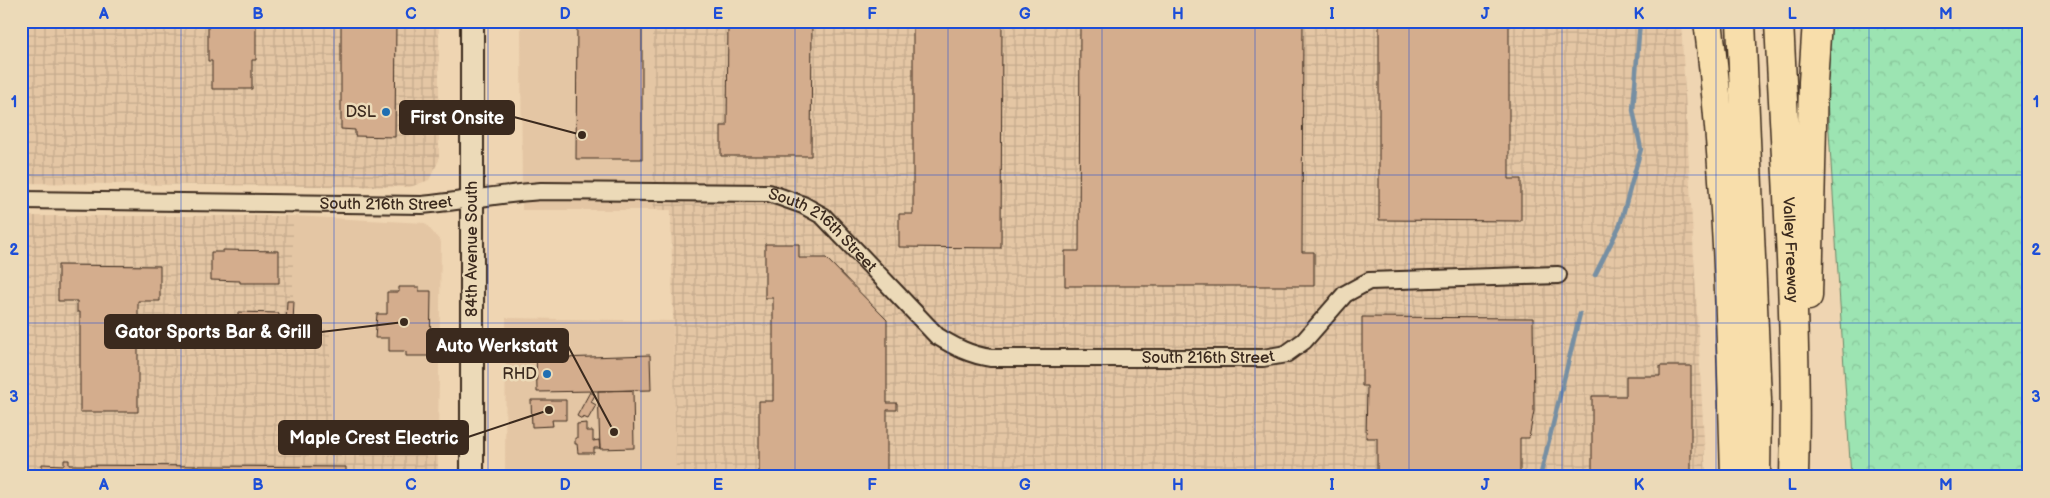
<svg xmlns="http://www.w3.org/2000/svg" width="2050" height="498" font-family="'Balsamiq Sans',sans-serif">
  <defs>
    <pattern id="industrial-grid" width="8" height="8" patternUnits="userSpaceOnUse" patternTransform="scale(1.25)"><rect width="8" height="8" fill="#e4c6a4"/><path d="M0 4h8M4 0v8" fill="none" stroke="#c4aa8d"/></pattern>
    <pattern id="forest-crowns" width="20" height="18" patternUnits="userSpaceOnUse" patternTransform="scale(1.25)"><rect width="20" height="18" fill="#9ce4b2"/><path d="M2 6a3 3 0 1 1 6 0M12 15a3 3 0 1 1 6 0" fill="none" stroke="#87c499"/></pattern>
  </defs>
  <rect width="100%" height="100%" fill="#efd5b2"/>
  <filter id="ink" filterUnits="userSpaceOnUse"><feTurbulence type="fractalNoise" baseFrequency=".02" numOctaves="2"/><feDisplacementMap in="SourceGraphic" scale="10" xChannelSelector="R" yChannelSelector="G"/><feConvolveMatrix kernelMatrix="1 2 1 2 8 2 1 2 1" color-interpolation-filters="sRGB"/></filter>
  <g filter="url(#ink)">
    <path fill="#e4c6a4" d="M521,21h132v189h-131z
      M293,216l132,7 16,19 -3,195h-108v-108h-37z
      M506,318l167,3 3,156h-171z"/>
    <path fill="url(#industrial-grid)" d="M21,21h418v139l-10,20 -19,7 -389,-4z
      M653,21h1028l25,456h-1030l-5,-267h-18z
      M21,216h272v112l37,1v107l108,1v40h-417z"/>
    <path fill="url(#forest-crowns)" stroke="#6c8768" d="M1822,21h207v456h-178z"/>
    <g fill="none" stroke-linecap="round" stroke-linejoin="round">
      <path stroke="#768fa3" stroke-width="4.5" d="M1595,275l25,-50 21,-76 -8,-39 7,-89
        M1540,477l40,-163"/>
    </g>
    <path fill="#d4ad8d" stroke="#3b2a1e" d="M208,21h48v39h-4v29h-40v-28h-4z
      M341,21h55l-1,116 -40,-1v-6l-14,-1z
      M577,21h65v138h-66z
      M728,21h84l-1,135h-90v-30h6z
      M913,21h89l-1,227 -102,-1v-33h14z
      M1080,21h223l-1,231h12v34h-249v-35h14z
      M1379,21h130v158h12v42l-142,-1z
      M765,244h34v14h27l61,62v83h10v7h-10v67h-128v-76h14v-103h-8z
      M223,250l56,1v32h-39v-2l-29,-1v-28h12z
      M58,265l102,1v35h-22v111h-58v-100h-3v-11h-19z
      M399,287h20v4h12l-1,65h-24v-4l-2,-1h-15v-13h-14l2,-24h10v-22h12z
      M287,301h7l-1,22h-7z
      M238,312l41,1 -1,14h-40z
      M1362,317l171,1 1,93 -5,27h-9v39h-143v-39h-11l1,-52h-5z
      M560,342v16l90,-3 1,35 -114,2 -1,-49z
      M1660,366h31v111h-115v-5h16v-76h34v-20h34z
      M633,390l1,58 -34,1 -2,-58z
      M590,392l5,3 -4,7 5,3 -8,14 -5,-2 -1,2 -5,-3z
      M531,400h35v20h-14l1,6 -21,1z
      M586,423v8h7v10l6,-1 1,8h-6v5h-16l-1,-9h-2v-6h2v-14z
      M64,460h5v5l277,2v10h-304v-13l22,1z"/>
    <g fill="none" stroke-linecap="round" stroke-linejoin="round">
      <defs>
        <g id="street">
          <path id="s1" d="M21,200l401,5c40,-4 79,-11 119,-14l228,2 34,12 20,11 114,120c18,11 33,19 54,22h272l23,-4 18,-13 41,-47 24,-13 189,-6"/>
        </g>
        <path id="secondary" d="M472,477v-456"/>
        <g id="highway">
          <path d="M1708,21c19,151 23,304 27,456"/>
          <path d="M1741,21l16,379 -1,77"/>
          <path id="s2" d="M1779,21c7,152 19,304 15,456"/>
          <path d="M1808,296l5,-214 4,-61"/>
        </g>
      </defs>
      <use href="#street" stroke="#3b2a1e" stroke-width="20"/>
      <use href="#secondary" stroke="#3b2a1e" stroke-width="26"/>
      <use href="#highway" stroke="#3b2a1e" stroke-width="31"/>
      <use href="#street" stroke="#ecdab8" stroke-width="16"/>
      <use href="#secondary" stroke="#ecdab8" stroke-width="22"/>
      <use href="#highway" stroke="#f8deab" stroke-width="28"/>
    </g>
  </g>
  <path fill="none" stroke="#1d4ed8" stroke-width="1" stroke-opacity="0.55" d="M181,21v456M334,21v456M488,21v456M641,21v456M795,21v456M948,21v456M1102,21v456M1255,21v456M1409,21v456M1562,21v456M1716,21v456M1869,21v456M21,175h2008M21,323h2008"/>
  <g fill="#1f6fb2" stroke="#ecdab8" stroke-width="2">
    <circle cx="386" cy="112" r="5"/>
    <circle cx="547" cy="374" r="5"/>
  </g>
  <g text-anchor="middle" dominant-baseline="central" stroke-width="5" stroke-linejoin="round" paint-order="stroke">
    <g font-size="16" fill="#3b2a1e" stroke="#ecdab8" text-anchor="end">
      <text x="376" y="112">DSL</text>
      <text x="537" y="374">RHD</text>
    </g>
    <g font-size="16" fill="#3b2a1e" stroke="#ecdab8">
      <text stroke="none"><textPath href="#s1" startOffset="365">South 216th Street</textPath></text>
      <text stroke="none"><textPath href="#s1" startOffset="815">South 216th Street</textPath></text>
      <text transform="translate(472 249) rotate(-90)">84th Avenue South</text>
      <text stroke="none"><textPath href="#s2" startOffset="229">Valley Freeway</textPath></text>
      <text stroke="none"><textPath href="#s1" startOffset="1249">South 216th Street</textPath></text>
    </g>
  </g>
  <path fill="none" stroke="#3b2a1e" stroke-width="2" d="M582 135L514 117M404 322L321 332M614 432L568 346M549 410L468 437"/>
  <g fill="#3b2a1e" stroke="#ecdab8" stroke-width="2">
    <circle cx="582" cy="135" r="5"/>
    <circle cx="404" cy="322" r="5"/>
    <circle cx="614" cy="432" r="5"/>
    <circle cx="549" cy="410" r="5"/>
  </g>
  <g fill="#3b2a1e" stroke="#3b2a1e" stroke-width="2">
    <rect x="400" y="101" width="114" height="33" rx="5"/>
    <rect x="105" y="315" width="216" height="33" rx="5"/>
    <rect x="427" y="329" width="141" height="33" rx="5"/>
    <rect x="279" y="421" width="189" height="33" rx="5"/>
  </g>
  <g font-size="18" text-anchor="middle" font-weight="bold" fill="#fff">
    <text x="457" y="124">First Onsite</text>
    <text x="213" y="338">Gator Sports Bar &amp; Grill</text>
    <text x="497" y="352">Auto Werkstatt</text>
    <text x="374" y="444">Maple Crest Electric</text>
  </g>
  <rect width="2050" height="498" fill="none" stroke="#ecdab8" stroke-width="55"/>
  <rect x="28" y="28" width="1994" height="442" fill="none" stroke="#1d4ed8" stroke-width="2"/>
  <g font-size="16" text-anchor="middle" font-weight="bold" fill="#1d4ed8">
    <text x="104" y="19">A</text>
    <text x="258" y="19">B</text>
    <text x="411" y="19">C</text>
    <text x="565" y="19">D</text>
    <text x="718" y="19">E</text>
    <text x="872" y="19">F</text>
    <text x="1025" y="19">G</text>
    <text x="1178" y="19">H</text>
    <text x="1332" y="19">I</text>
    <text x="1485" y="19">J</text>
    <text x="1639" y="19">K</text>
    <text x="1792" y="19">L</text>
    <text x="1946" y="19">M</text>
    <text x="14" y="107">1</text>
    <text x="2036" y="107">1</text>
    <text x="14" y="255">2</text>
    <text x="2036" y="255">2</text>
    <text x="14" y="402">3</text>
    <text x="2036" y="402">3</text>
    <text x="104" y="490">A</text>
    <text x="258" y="490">B</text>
    <text x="411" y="490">C</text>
    <text x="565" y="490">D</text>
    <text x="718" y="490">E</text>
    <text x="872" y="490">F</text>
    <text x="1025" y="490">G</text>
    <text x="1178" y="490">H</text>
    <text x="1332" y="490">I</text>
    <text x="1485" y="490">J</text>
    <text x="1639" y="490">K</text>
    <text x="1792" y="490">L</text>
    <text x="1946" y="490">M</text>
  </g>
</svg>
